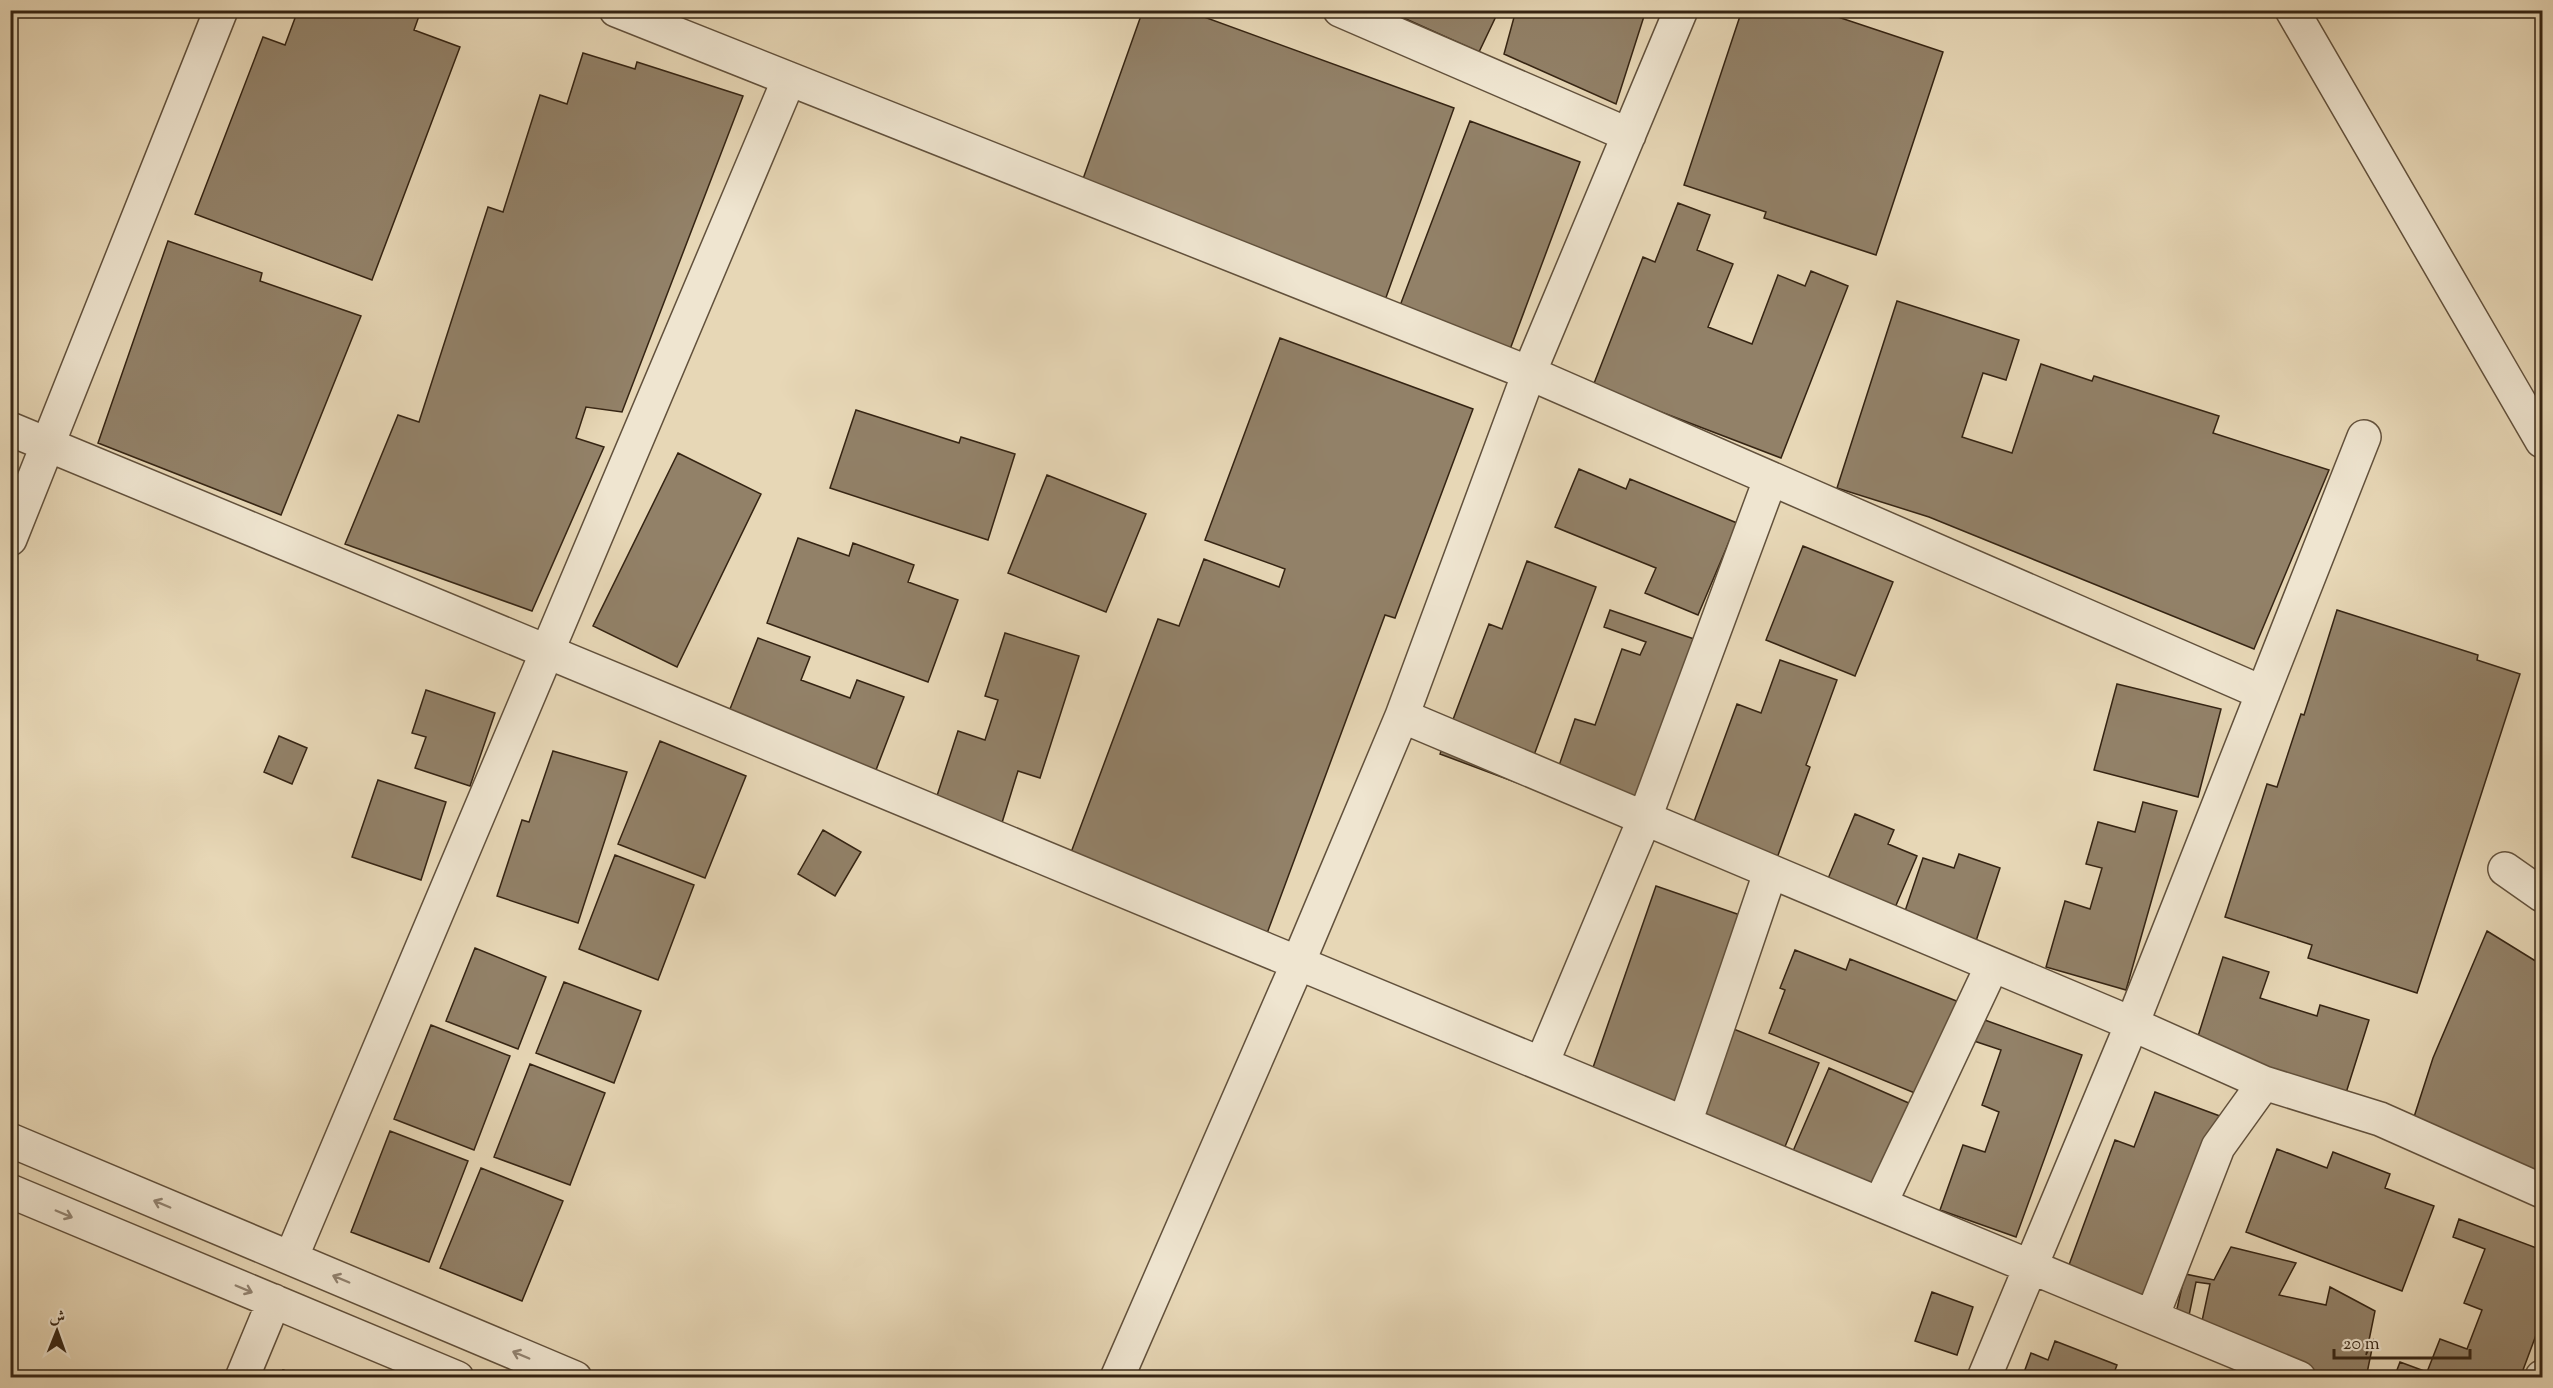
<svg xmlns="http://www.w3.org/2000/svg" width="2553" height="1388" font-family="'Sorts Mill Goudy',Amiri,serif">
  <rect width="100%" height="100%" fill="#e7d7b6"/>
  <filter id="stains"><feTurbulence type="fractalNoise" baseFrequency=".00333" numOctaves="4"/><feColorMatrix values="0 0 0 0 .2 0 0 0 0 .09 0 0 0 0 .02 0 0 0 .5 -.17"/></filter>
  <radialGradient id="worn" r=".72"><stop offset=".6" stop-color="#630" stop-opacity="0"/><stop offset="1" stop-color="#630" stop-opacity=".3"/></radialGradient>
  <path fill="#928168" stroke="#352413" stroke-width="1.5" d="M298,10h105l16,6 -5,14 46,17 -88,233 -177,-66 68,-177 22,8z
    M1143,10h42l269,98 -70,195 -306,-110z
    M1386,10h113l-20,42z
    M1516,10h130l-30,94 -112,-50z
    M1742,10h75l126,42 -67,203 -112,-37 2,-6 -82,-27z
    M583,53l52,16 2,-7 106,34 -121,316 -36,-5 -10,31 28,9 -72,164 -187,-67 53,-129 21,7 69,-215 15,5 37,-117 27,9z
    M1470,121l110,41 -71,190 -111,-41z
    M1678,203l32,12 -13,35 36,14 -25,63 44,17 26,-69 27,11 6,-15 37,15 -67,172 -188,-72 50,-129 12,5z
    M168,241l94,32 -2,8 101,35 -80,199 -183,-72z
    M1897,301l122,39 -13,40 -23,-7 -21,64 50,16 29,-89 51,17 2,-5 125,40 -6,17 116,37 -75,179 -325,-132 -92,-29z
    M1280,338l193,71 -78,209 -10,-3 -126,340 -199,-73 98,-263 21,7 25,-67 75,28 6,-18 -80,-29z
    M856,410l103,33 2,-6 54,17 -27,86 -158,-52z
    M678,453l83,41 -84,173 -84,-41z
    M1579,469l47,20 4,-10 107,44 -39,92 -53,-22 11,-25 -101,-41z
    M1047,475l99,39 -40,98 -98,-39z
    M798,538l51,18 4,-13 61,22 -6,17 50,18 -30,82 -161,-59z
    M1803,546l90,36 -38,94 -89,-36z
    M1527,561l69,26 -73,198 -83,-31 49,-130 13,5z
    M1610,610l87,30 -62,179 -84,-30 24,-70 20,6 27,-76 18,6 6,-13 -42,-15z
    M2337,610l141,45 -1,5 43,14 -103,319 -109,-35 4,-13 -87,-28 42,-133 10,3 24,-73 3,1z
    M1005,633l74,23 -39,122 -22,-7 -17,55 -67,-21 24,-74 27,9 13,-40 -13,-4z
    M758,638l52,19 -9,23 49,18 7,-18 47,17 -28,73 -148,-56z
    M1780,660l57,20 -31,85 4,2 -33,91 -85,-31 45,-123 24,9z
    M2117,684l104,25 -23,88 -104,-27z
    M426,690l69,23 -25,73 -55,-18 11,-31 -14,-4z
    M279,736l28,12 -15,36 -28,-12z
    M660,741l86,35 -41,102 -87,-34z
    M553,751l74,21 -49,151 -81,-27 25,-76 7,2z
    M378,780l68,22 -25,78 -69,-23z
    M2143,802l34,9 -51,179 -80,-23 19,-66 25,8 12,-41 -16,-4 12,-42 37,10z
    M1855,814l39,16 -6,14 29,12 -23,54 -67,-29z
    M823,830l38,22 -26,44 -37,-22z
    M1959,854l41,14 -24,73 -73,-24 20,-59 31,10z
    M615,855l79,30 -36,95 -79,-31z
    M1656,886l87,30 -60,195 -94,-32z
    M2487,931l55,34v221l-128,-69 19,-59z
    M475,948l71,29 -28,72 -72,-28z
    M1795,950l51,20 4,-11 109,43 -37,94 -153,-63 16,-43 -5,-2z
    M2223,957l46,15 -9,26 57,18 3,-11 49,15 -24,76 -152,-44z
    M564,982l77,29 -27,72 -78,-30z
    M1982,1019l100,36 -66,182 -76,-27 23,-65 22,7 14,-40 -17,-7 19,-55 -27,-9z
    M431,1025l79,31 -36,94 -80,-31z
    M1726,1026l93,37 -37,91 -92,-37z
    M530,1064l75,29 -35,92 -76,-28z
    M1829,1068l91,40 -39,90 -91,-40z
    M2155,1092l73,27 -73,188 -89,-34 49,-133 19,7z
    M390,1131l78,30 -39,101 -78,-30z
    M2277,1149l50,19 6,-16 57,22 -5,14 49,18 -32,85 -156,-59z
    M481,1168l82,33 -41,100 -82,-33z
    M2459,1219l83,31v69l-22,59h-126l6,-16 27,10 13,-33 27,10 15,-39 -18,-7 21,-54 -32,-12z
    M2231,1247l65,16 -17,32 47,10 4,-18 45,24 -9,44 8,-16 -8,39h-74l-92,-48 10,-46 -14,-2 -8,38 -12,-7 9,-39 29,6z
    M1932,1292l41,15 -16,48 -42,-14z
    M2055,1341l62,24 -5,13h-90l9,-25 17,7z
    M283,1370l25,8h-27z"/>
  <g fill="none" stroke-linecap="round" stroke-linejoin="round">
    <defs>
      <path id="minor" d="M616,10l913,363 734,320
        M1340,10l289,125
        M2292,10l250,431
        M10,429l2289,949
        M10,539l211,-529
        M1402,716l712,300 150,67 116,36 162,72
        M2505,869l37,26
        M1542,1063l102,-243 126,-340
        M1685,1123l85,-250
        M10,1140l565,238
        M10,1191l447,187
        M1880,1204l112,-238
        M291,1258l498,-1179
        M2152,1317l66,-170 46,-64
        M242,1378l32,-77
        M1117,1378l181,-415 104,-247 127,-343 152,-363
        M1984,1378l148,-354 232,-587
        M2542,1378v-1"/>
    </defs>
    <use href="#minor" stroke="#62513c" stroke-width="36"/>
    <use href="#minor" stroke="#efe5d0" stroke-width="33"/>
  </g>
  <defs><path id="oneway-shaft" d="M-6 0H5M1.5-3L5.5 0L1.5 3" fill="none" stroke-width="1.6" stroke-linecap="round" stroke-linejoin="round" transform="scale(1.5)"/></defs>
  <g stroke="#928472">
    <use href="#oneway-shaft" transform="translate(162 1204) rotate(-157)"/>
    <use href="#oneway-shaft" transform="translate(64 1214) rotate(23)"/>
    <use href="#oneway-shaft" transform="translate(341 1279) rotate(-157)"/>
    <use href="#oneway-shaft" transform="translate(244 1289) rotate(23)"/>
    <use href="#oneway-shaft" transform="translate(521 1355) rotate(-157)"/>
  </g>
  <rect width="2553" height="1388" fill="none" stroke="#e7d7b6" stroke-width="36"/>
  <rect x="12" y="12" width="2529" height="1364" fill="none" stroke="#352413" stroke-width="3"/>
  <rect x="18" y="18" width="2517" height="1352" fill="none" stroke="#352413" stroke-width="1.5"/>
  <g transform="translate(57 1331) rotate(1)" stroke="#efe5d0" stroke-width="4.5" paint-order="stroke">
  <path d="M0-4.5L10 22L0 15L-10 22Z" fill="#352413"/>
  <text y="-9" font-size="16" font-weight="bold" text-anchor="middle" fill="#352413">ش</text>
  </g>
  <path d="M2334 1349v9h136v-9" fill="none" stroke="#352413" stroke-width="3"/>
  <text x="2343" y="1349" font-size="18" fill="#352413" stroke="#efe5d0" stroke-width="4.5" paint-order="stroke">20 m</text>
  <rect width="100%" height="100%" filter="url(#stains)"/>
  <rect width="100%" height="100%" fill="url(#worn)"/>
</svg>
